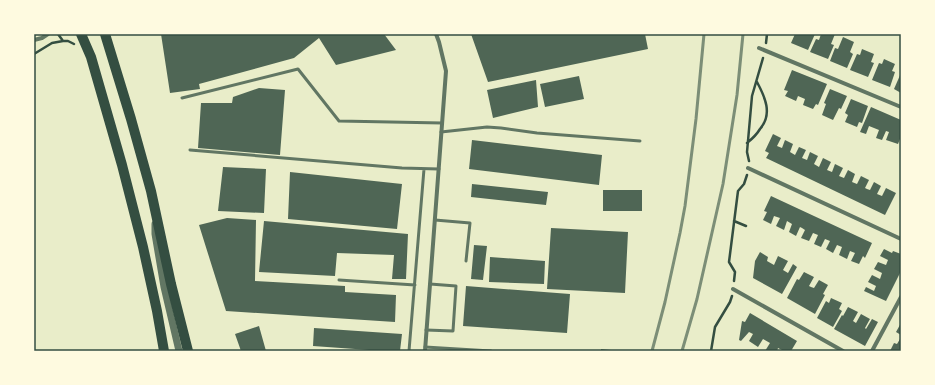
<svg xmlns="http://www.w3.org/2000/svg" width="935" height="385" font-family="Overpass,sans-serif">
  <rect width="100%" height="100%" fill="#e9edc9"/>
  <path fill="#4f6655" d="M161,34h223l12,16 -60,15 -17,-27 -25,20 -95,26 1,5 -30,4z
    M471,34h174l3,15 -160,33z
    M795,34h20l-7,16 -17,-7z
    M821,34h14l-4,10 3,1 -6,14 -18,-7 6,-13 3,1z
    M843,37l11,5 -4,10 3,2 -6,14 -17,-7 5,-13 3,1z
    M862,49l12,5 -3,8 3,1 -6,14 -18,-7 7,-16 3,1z
    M884,59l11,5 -3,7 3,1 -5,15 -18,-7 7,-17 3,1z
    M792,70l35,14 -9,21 -2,-1 -3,5 -10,-4 2,-6 -7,-3 -2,5 -11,-5 3,-5 -4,-1z
    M901,73v20l-7,-4z
    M579,76l5,23 -39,8 -5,-23z
    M536,80l2,27 -45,11 -6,-28z
    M259,88l26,2 -5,65 -82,-7 3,-45h31l1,-6z
    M830,89l17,7 -6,13 -2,-1 -6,12 -11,-5 4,-11 -2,-1z
    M851,99l17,7 -6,17 -3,-1 -2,5 -12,-5 3,-7 -3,-2z
    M871,107l30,13v20l-1,-1 -2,5 -12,-4 3,-8 -3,-1 -4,9 -6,-2 3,-8 -10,-4 -3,8 -6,-2z
    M773,134l8,4 -4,8 5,2 3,-8 8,4 -3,8 5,3 4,-8 7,3 -4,8 5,2 3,-8 8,4 -4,8 5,3 4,-9 8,4 -4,8 5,2 3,-8 8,4 -4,8 5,2 4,-8 7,4 -3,8 5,2 4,-8 8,4 -4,8 2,1 3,1 4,-8 7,4 -4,8 5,2 4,-8 10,5 -11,22 -119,-57 3,-5 -4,-2z
    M472,140l130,15 -3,30 -130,-16z
    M223,167l43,2 -2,44 -46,-2z
    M290,172l112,12 -5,45 -109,-10z
    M472,184l76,8 -2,13 -75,-8z
    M603,190h39v21h-39z
    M771,196l101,47 -7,15 -2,-2 -4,8 -8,-3 4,-8 -5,-2 -3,8 -8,-4 3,-8 -5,-2 -4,8 -7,-4 4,-8 -5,-2 -4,8 -7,-3 4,-9 -5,-2 -4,8 -8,-3 4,-8 -3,-2 -2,-1 -4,9 -7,-4 3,-8 -5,-3 -3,9 -8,-4 4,-8 -6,-2 -3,8 -8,-4 4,-8 -3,-1z
    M227,218l29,2 -1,61 90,5v6l51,3 -1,27 -169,-11 -27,-86z
    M264,221l144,13 -2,45h-14l2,-24 -57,-2 -2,23 -76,-4z
    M551,228l77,4 -3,61 -78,-4z
    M474,245l13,1 -4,34 -12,-1z
    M884,249l8,4 1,-2 8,3v17l-15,30 -22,-10 2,-4 8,4 2,-5 -8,-4 4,-7 8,4 2,-6 -8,-4 4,-7 8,3 2,-5 -8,-4z
    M760,252l8,5 -1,4 7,4 4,-9 10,5 -5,9 5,3 5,-9 4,3 -15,27 -29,-16 2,-17z
    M490,257l55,4 -1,23 -55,-2z
    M804,272l10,5 -5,9 2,1 3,1 5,-8 9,5 -5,9 2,1 -10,19 -28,-16 10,-19 2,1z
    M466,286l104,8 -3,39 -104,-7z
    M831,298l11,5 -3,6 3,2 -9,16 -16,-9 9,-17 3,2z
    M848,307l10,5 -5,9 3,2 5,-9 9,5 -5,9 1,1 6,-10 6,3 -13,24 -31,-17 8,-14 1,1z
    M750,313l47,28 -6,10h-7l-6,-3 -1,3h-12l5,-8 -7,-4 -5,8 -9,-6 4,-7 -4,-2 -8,9 -2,-1 3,-19 3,1z
    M901,323v12l-5,-3z
    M259,326l7,25h-25l-6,-17z
    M314,328l88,6 -2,17h-17l-70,-5z
    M900,339l1,1v11h-11l4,-8 3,1z
    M601,349l10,1v1h-10z"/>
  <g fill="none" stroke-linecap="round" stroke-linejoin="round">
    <path stroke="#344e41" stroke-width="2.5" d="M58,34l5,7h5l6,3
      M766,43l1,-9
      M34,54l18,-11 11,-2
      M747,143c5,-4 10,-9 13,-14 13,-15 5,-32 -3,-47
      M749,161l-2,-9 5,-56 11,-38
      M734,221l12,5
      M734,281l1,-9 -6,-10 9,-71 6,-7 3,-9
      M711,351l4,-24 15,-25 2,-6"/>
    <path stroke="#617663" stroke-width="3" d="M182,98l116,-29 41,52 103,2
      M441,132l46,-5 14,1 36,5 103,8
      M190,150l212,18 37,1
      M435,220l35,3 -4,38
      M339,280l76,5
      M426,330l27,1 3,-45 -26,-2
      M425,347l66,4
      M409,351l15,-182"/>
    <path stroke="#617663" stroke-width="4" d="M34,40l8,-2 6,-4
      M759,48l142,59
      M748,168l153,71
      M733,289l110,62
      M425,351l21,-280 -7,-29 -3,-8
      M872,351l29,-54"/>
    <path stroke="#617663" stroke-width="7" d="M155,224v10l9,53 15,64"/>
    <path stroke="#344e41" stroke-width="10" d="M81,34l10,23 31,108 21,82 14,64 7,40
      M105,34l26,85 20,72 20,93 17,67"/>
    <path stroke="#7c8e77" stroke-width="3" d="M652,351l13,-49 15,-69 5,-27 11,-87 8,-85
      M682,351l15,-52 26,-115 14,-89 6,-61"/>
  </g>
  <rect width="935" height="385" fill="none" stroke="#fefae0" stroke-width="70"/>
  <rect x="35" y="35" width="865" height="315" fill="none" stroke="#344e41" stroke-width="1.5"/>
</svg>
